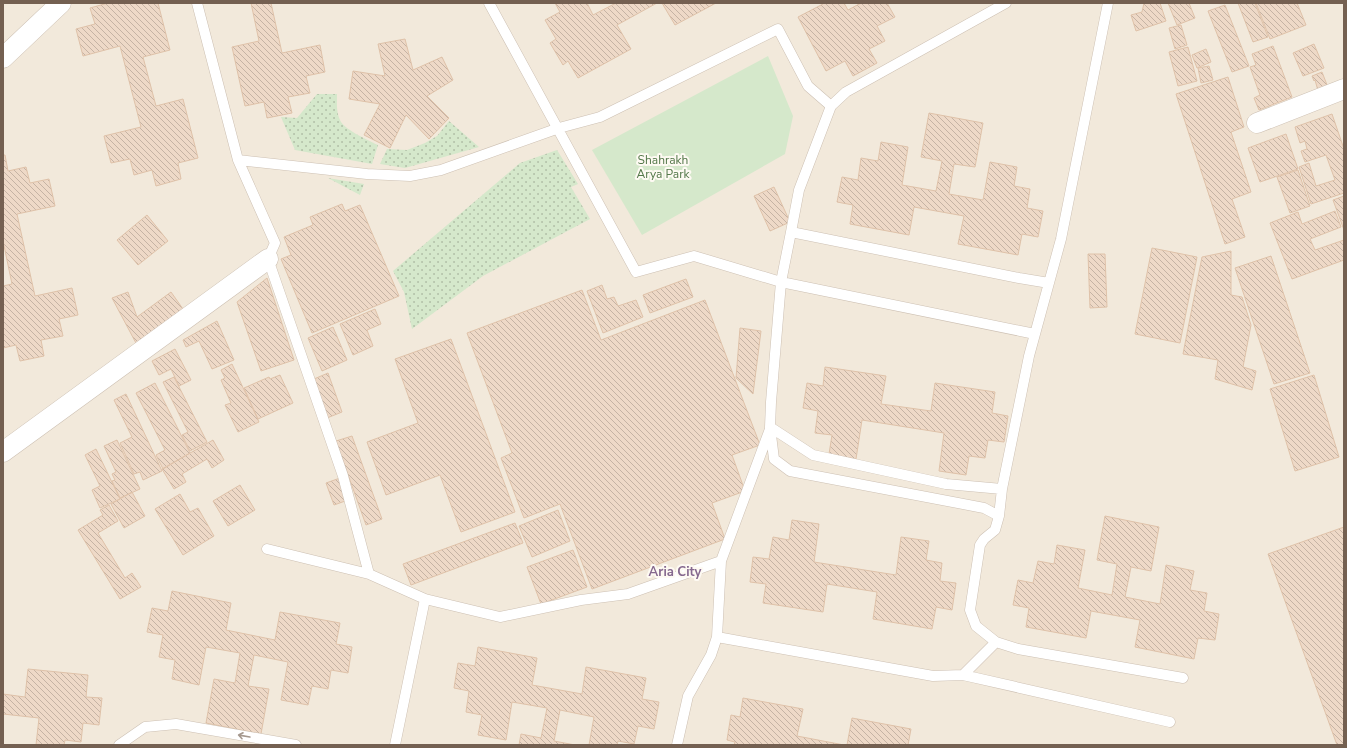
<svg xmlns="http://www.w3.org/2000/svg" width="1347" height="748" font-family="'Nunito Sans',sans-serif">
  <defs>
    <pattern id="grass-dots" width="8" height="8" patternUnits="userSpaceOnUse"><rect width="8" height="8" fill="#d5e8cb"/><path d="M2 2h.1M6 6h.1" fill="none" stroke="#b1bfa7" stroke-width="1.8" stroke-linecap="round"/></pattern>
    <pattern id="building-back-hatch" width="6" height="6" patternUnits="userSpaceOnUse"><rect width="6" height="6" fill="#eed9c7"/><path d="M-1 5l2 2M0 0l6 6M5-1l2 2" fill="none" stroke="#c5b3a4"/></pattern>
  </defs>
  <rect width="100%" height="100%" fill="#fbf6ec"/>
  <path fill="#f2e9db" d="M3,3h1341v742h-1341z"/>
  <path fill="url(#grass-dots)" d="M317,94h20c0,10 -1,19 4,28 5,8 28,19 37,23l-6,19 -77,-14 -14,-33 16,1z
    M449,121l30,26 -74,21 -25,-4 7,-15 20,1 18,-7 12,-7z
    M557,150l21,34 -7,3 19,32 -107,57 -71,53 -8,-37 -11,-21 127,-108z
    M328,178l36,6 -4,11z"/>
  <path fill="#d5e8cb" d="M768,56l25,60 -8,38 -143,81 -50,-85z"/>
  <path fill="url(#building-back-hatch)" stroke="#dfc2a9" d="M108,3h50l12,47 -27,7 13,49 27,-7 15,59 -20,5 3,16 -25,7 -4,-16 -18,5 -4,-16 -19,4 -7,-27 37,-9 -21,-81 -37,10 -7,-27 19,-5 -5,-16z
    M251,3h20l11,50 38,-8 5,27 -19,4 4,17 -22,4 4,16 -25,5 -3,-16 -19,4 -13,-59 27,-6z
    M555,3h32l6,12 23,-12h41l-40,22 14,24 -53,29 -10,-17 -5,4 -13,-22 6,-4 -11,-19 15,-8z
    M662,3h54l-41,22z
    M822,3h22l4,7 13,-7h26l8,14 -18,9 8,15 -16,8 8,14 -24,13 -8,-15 -19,10 -28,-54 25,-13z
    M1144,3h16l6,18 -30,10 -5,-16 11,-3z
    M1168,3h21l6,15 -18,7z
    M1238,3h17l13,34 -15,5z
    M1256,3h41l9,22 -36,14z
    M1225,5l24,61 -17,6 -24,-61z
    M1181,25l6,20 -12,4 -6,-21z
    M405,39l8,31 29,-13 11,23 -26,16 22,22 -20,21 -23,-24 -16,33 -26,-13 16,-31 -31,-5 4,-28 32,5 -7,-32z
    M1314,44l10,24 -21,8 -10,-23z
    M1273,46l19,51 -33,13 -5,-12 6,-3 -10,-28 6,-2 -4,-11z
    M1188,47l9,34 -19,5 -9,-34z
    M1206,49l5,13 -14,6 -5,-13z
    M1209,66l4,14 -12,3 -3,-15z
    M1322,72l7,18 -10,4 -4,-14 -1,1 -2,-5z
    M1228,77l16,50 -13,5 20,60 -19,7 13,38 -20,7 -49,-150z
    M929,113l54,10 -8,44 -21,-3 -5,30 34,6 7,-38 27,5 -3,19 16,3 -3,19 16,3 -5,26 -16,-3 -4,21 -60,-11 6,-28 -50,-9 -5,28 -59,-11 3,-19 -16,-3 5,-25 16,3 3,-22 17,3 3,-19 27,5 -6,38 34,6 6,-30 -21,-4z
    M1332,114l12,35v44l-33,11 -12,-37 10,-4 7,23 19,-6 -9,-25 -21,7 -4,-11 6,-2 -2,-8 -5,2 -5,-16z
    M1286,134l12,35 -38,13 -12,-34z
    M3,155h2l3,16 18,-4 4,16 19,-4 6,27 -38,8 18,82 37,-8 6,27 -19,4 4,17 -22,4 3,16 -24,5 -4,-16 -13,3v-62l9,-2 -9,-43z
    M1298,170l12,36 -20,7 -13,-36z
    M774,187l16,35 -20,9 -16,-35z
    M1344,196v34l-11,-30z
    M342,204l3,7 15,-6 39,91 -87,37 -31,-74 10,-4 -7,-18 29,-12 -3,-8z
    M1335,211l6,16 -31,12 5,11 29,-10v20l-52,19 -22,-56 28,-11 4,12z
    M147,215l21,26 -30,24 -21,-25z
    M1152,248l45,9 -17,86 -45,-9z
    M1231,251v44l11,2 9,28 -8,42 13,4 -4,19 -37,-11 3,-19 -35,-6 19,-97z
    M1088,254h17l2,53 -17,1z
    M1271,256l39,117 -36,11 -39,-116z
    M267,278l27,82 -33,11 -24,-69z
    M686,279l7,18 -43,16 -7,-18z
    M602,285l5,14 7,-2 4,9 18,-6 7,17 -40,16 -16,-42z
    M582,290l19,50 104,-40 55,145 -28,10 13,36 -33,12 13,36 -133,50 -32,-85 -36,14 -23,-60 11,-5 -45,-120z
    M128,292l9,25 34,-25 12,17 -46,36 -25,-47z
    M375,309l6,15 -14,6 6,16 -20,9 -13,-31z
    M217,321l17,39 -22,9 -13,-28 -13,6 -3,-7z
    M333,327l14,33 -25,11 -14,-33z
    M740,328l21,3 -8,63 -17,-16z
    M451,339l64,173 -54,20 -21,-57 -54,20 -19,-53 51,-19 -23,-64z
    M175,349l16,31 -12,6 -8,-17 -12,6 -7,-14z
    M232,364l27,58 -21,10 -13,-27 6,-2 -10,-23 4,-2 -4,-8z
    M825,367l61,9 -5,28 50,7 4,-28 60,9 -3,21 16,3 -4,26 -16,-2 -3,18 -16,-2 -3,19 -27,-4 5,-38 -82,-13 -6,39 -27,-5 3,-19 -17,-2 3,-22 -15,-3 4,-25 16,3z
    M328,373l14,39 -15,6 -13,-39z
    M280,375l13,28 -35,16 -14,-31 25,-11 1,2z
    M1314,375l25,82 -44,14 -25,-82z
    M174,377l33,65 -17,9 -8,-16 6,-3 -25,-50z
    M155,383l35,70 -27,16 -7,-14 9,-5 -29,-57z
    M126,394l36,77 -19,9 -3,-8 -6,2 -14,-31 12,-6 -18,-37z
    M352,436l30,83 -16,6 -30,-84z
    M117,440l23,49 -20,9 -8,-17 3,-1 -3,-6 4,-2 -12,-26z
    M213,440l11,20 -12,8 -5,-9 -25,15 4,8 -12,7 -12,-20z
    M96,449l24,50 -20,9 -8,-18 8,-4 -15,-31z
    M340,478l8,22 -14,5 -8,-22z
    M240,485l15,25 -27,16 -15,-25z
    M132,492l13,24 -21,12 -13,-24z
    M180,494l10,18 8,-4 16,28 -31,19 -28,-46z
    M109,505l9,16 -20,12 27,45 7,-5 9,14 -21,12 -42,-69 25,-15 -3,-5z
    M558,510l12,31 -38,16 -13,-31z
    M1105,516l54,11 -8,44 -20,-4 -6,30 35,7 6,-39 28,6 -4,19 17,3 -3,18 15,3 -4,26 -17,-2 -4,21 -59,-12 5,-27 -49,-9 -5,27 -60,-11 3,-19 -16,-3 5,-25 15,3 5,-22 16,3 3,-19 28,5 -7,38 34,7 5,-31 -20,-4z
    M792,520l27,4 -5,38 82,13 5,-38 28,4 -3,19 16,3 -2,18 16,2 -4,27 -16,-3 -4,22 -59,-10 4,-27 -50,-8 -4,28 -60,-9 3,-19 -16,-2 3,-25 16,2 4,-22 16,3z
    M515,523l8,20 -112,42 -8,-21z
    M1344,527v218h-7l-69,-191z
    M573,550l14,37 -46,17 -14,-37z
    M172,591l59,12 -5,27 49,10 5,-28 60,11 -4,21 16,3 -4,26 -17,-3 -3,19 -16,-3 -4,19 -27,-5 7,-38 -34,-7 -6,31 21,3 -8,45 -55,-11 8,-44 21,4 5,-30 -34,-6 -7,38 -27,-6 3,-19 -16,-3 4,-22 -16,-3 5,-24 16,3z
    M478,647l59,11 -5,27 50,9 4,-27 60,11 -4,21 17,3 -5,27 -16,-3 -4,18 -16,-3 -1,4h-28l5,-28 -34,-7 -6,31 21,4h-56l2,-11 20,4 6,-30 -35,-6 -6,38 -28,-5 4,-20 -16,-3 3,-21 -15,-3 4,-25 17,3z
    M28,669l60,6 -2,22 16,1 -3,27 -16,-2 -2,19 -16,-2 -1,5h-28l3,-27 -36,-4v-20l22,3z
    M743,698l60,11 -6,27 47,9h-110l1,-3 -8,-2 4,-25 9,2z
    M852,718l59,11 -3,16h-61z"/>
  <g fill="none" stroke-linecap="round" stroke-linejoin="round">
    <defs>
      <path id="service" d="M197,3l41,157 37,83 -7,16 75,217 26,98
        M489,3l147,269 58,-16 87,26 254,52
        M1108,3l-47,236 -32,117 -27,133 -3,27 -4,14 -11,9 -4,6 -10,65 6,16 20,16 22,7 165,29
        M238,160l129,14 43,2 31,-6 118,-42 41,-11 178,-88 30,57 23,20
        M791,232l228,46 30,5
        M770,427l43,28 133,29 56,5
        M999,516l-15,-8 -194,-37 -16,-12 -4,-32 1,-25 10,-120 10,-50 8,-42 32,-84 15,-14 160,-89
        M267,549l102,25 56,25 75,18 81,-17 47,-6 93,-33
        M717,637l216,39 30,-1 33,-33
        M963,675l207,47
        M119,745l26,-18 31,-3 120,21
        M395,745l30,-146
        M677,745l11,-49 23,-41 6,-18 4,-76 49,-132"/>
      <path id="minor" d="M3,58l58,-55
        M1257,123l87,-34
        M3,452l265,-193"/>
    </defs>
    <use href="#service" stroke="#cdc0b3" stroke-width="11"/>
    <use href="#minor" stroke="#cdc0b3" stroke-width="21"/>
    <use href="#service" stroke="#fff" stroke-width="10"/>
    <use href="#minor" stroke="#fff" stroke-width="20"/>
  </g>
  <defs><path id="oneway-shaft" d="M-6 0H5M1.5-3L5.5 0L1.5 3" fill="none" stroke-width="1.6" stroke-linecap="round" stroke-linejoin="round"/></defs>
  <use stroke="#a5988e" href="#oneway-shaft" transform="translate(244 736) rotate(-170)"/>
  <g text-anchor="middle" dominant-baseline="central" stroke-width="4" stroke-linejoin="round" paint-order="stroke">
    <g font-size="12" fill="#54784a" stroke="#fefaf3">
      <text x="663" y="160">Shahrakh<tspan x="663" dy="14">Arya Park</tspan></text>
    </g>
    <g font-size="13" font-weight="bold" fill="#86698f" stroke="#fefaf3">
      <text x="675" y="572">Aria City</text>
    </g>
  </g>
  <rect width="1347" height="748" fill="none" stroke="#746051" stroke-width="8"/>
</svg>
